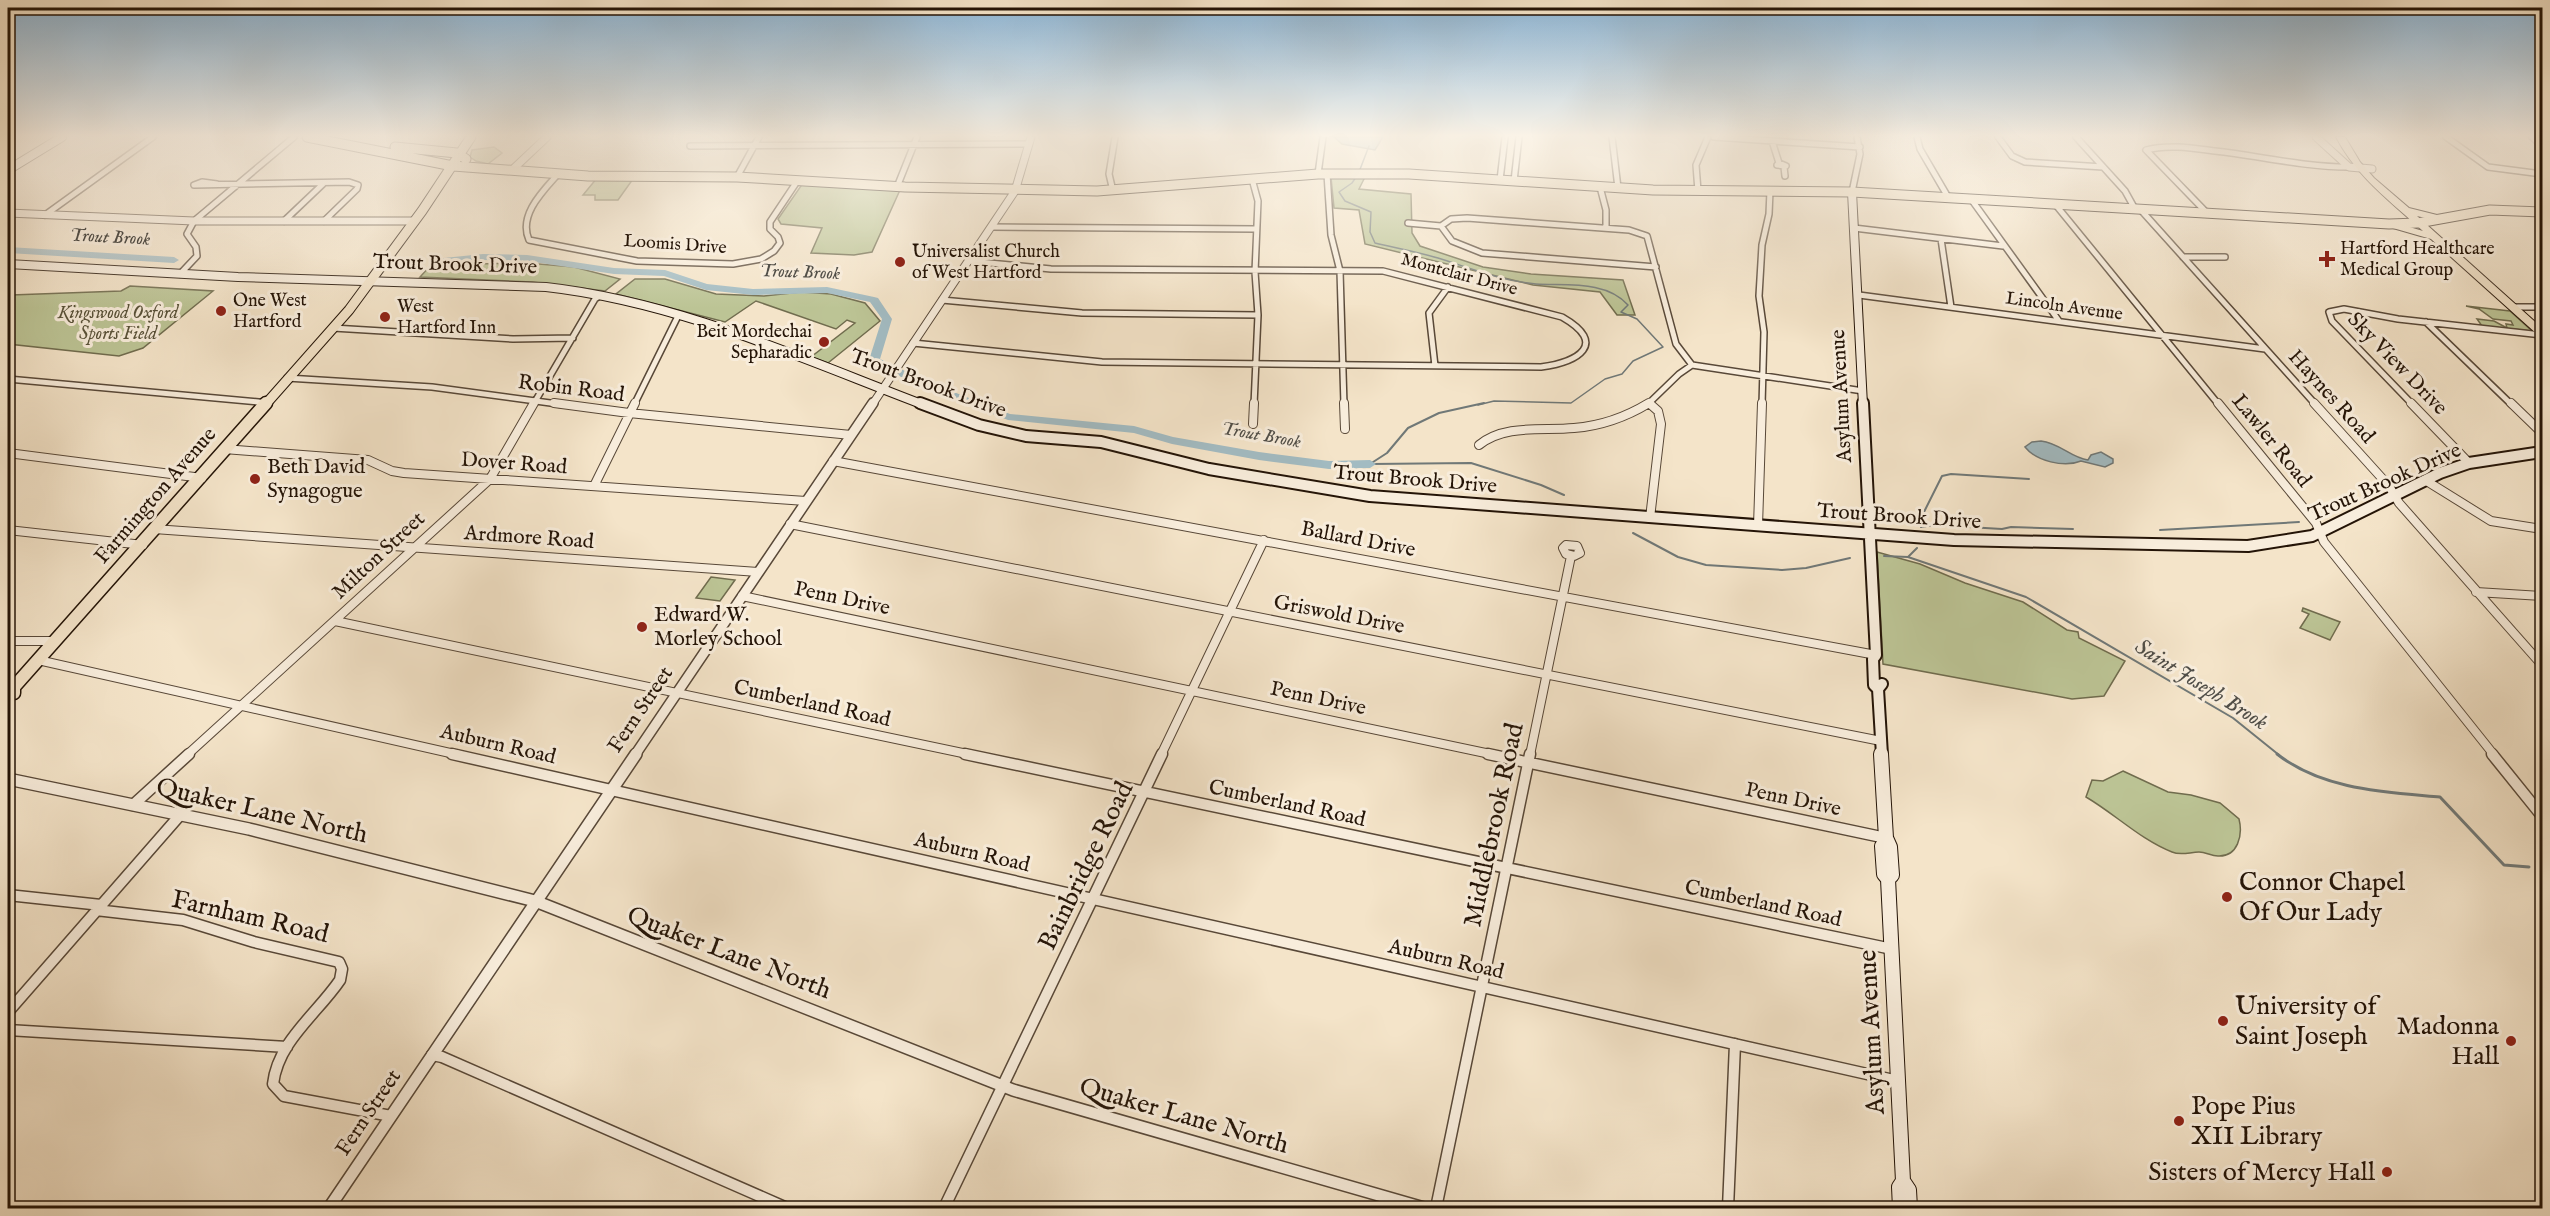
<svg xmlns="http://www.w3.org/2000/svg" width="2550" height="1216" font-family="'IM FELL English',serif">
  <rect width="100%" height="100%" fill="#f4e4c9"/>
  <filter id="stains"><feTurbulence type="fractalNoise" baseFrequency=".00333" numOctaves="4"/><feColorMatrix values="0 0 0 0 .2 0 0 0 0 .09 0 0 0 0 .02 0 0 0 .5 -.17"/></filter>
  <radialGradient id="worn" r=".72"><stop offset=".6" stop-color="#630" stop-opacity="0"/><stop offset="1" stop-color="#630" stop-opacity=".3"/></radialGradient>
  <path fill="#bcc495" stroke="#706c4e" stroke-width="1.5" d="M494,147l8,6 -14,11 -12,-3 -6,-4 2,-7z
    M1366,175l-7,14 52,5 1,39 8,13 63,21 48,7 92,6 12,35h-18l-17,-23 -67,-7 -168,-41 -6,-34 -25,-2 -3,-31z
    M597,178l36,1 -15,21h-23v-5h-12z
    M803,183l97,7 -28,62 -18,3 -43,-2 11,-25 -41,-4 -3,-5z
    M527,263l47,4 46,12 -15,12 -73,-9 -112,-5 11,-12z
    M635,279h30l51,15 48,2 37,-4 30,2 34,9 15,18 -52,42 -17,-6 44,-34 -8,-3 -11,9 -80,-28 -31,21 -109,-28z
    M130,286l83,5 -70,57 -24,8 -111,-12v-48l3,-1 110,-4z
    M2466,306l44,5 22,20 -50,-5 -5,-7 17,2 13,7 -1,-4 7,1 -2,-4 -18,-2 -14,-10z
    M1877,552l43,12 45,19 58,19 44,28 11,2 1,6 46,23 -21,35 -32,3 -189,-35z
    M711,577l24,3 -15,21 -24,-3z
    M2303,608l37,14 -10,18 -30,-12 9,-14 -7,-3z
    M2123,771l45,21 23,3 29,8 19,16c4,16 -1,38 -21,37 -7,0 -12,-4 -19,-4 -9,0 -18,4 -27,0 -31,-12 -57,-38 -86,-55l6,-17 11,1z"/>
  <path fill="#a2bbc2" stroke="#707877" stroke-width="1.5" d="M1334,137h49l-8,13 -33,-6z
    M2041,441c19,2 30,17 47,19l3,-5 10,-3 12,7v4l-8,4 -24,-6c-17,7 -45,0 -56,-14l7,-5z"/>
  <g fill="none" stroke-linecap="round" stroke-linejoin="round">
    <path stroke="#707877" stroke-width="1.5" d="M1359,172l10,-26
      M1356,177l-4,6 -13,9 6,9 26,11 -1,20 5,11c21,5 42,9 63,15 32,10 64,23 98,26 30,2 70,-4 92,21l-7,7 16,7 26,28 -30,14 -11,13 -17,5 -34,24 -77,-2 -16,4"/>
    <path stroke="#707877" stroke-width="2" d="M1370,464l17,-11 21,-25 31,-15 45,-10
      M1371,464l100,-1 70,22 23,10
      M1922,525l2,-13 18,-36 9,-2 78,5
      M1921,527l13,-2 68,4 9,-2 62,2
      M2160,530l139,-8
      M1633,533l45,24 28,8 76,5 24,-2 44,-10
      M1884,556l24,1 118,40 207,121 46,37
      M1908,557l9,-9"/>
    <path stroke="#707877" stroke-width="3" d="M2277,754c46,36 108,38 163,43l64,68 25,2"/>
    <path fill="#a2bbc2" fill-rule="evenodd" d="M8,247l166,10 5,3 -5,3 -166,-10z
      M483,254l44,1 87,13 51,2 42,14 46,5 74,-2 47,10 4,1 14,21 -12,40 48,23 82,32 124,12 39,11 86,15 70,9 41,-1 6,4 -6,4 -41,1 -70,-9 -87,-16 -38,-11 -126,-13 -88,-34 -50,-24 -1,-2 13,-41 -12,-17 -43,-9 -74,2 -47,-5 -42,-14 -50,-2 -87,-13 -44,-1 -49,5 -5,-3 5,-3z"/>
    <defs>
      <path id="minor-far2" d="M1612,137l6,51
        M1714,137l146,10
        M1917,137l3,12 28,48
        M1998,137l14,19 13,6 78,5
        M2076,137l49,54 10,18
        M2446,137l42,30 54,7
        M2532,137l10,9
        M1772,141l7,22
        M690,146l339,-2
        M1779,163l7,3 -9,-1z
        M1784,167l1,9
        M558,174c-15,17 -40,41 -29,66l108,21 96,3 28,-5 13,-8 6,-8 -2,-6 -8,-8v-7l28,-42
        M1318,174l5,-37
        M1327,174l4,61 9,36 4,134
        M737,177l22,-40
        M1252,179l6,22 -3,71 3,43 -4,90
        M1500,180l5,-43
        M1514,181l5,-44
        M217,184l-15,-2 -8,3 155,-3 9,3 -1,4 -33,32
        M897,187l20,-50
        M1600,187l6,23v18
        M1113,191l-4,-17 6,-37
        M1698,191l-2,-26 12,-28
        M1852,192l8,-38 -3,-17
        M1971,199l88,122
        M2055,204l164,201
        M2140,209l176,196
        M2207,213l-61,-63c22,-6 46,-2 69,1 45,5 89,16 134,16
        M45,215l108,-78
        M284,221l40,-38
        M1408,223l33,3 11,15 30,12 174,14
        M1441,226l10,-7 16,-1 162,12 18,6 29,108 16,21
        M992,227l264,2
        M1854,228l149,18
        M1941,239l10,68
        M2183,257h42
        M180,274l17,-18 -1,-9 -9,-13 7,-13 100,-84
        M1859,295l406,54
        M942,300l140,13 176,2
        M2513,307h29
        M2426,322l86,83
        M333,328l180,11 60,-1
        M913,343l189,19 439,5c37,-5 68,-23 21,-50l-179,-46 -332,-2 -82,-8
        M1435,366l-6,-53 19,-26
        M287,378l145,9 133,18
        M8,379l261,24
        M1649,403l2,2
        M533,405l62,-106 6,-4
        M634,405l45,-91
        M1647,405l32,-31 13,-9 171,26
        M1762,405l2,-73 -5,-36 3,-51 7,-31 1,-23
        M2413,405l-81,-84 -3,-9 15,-3 54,10 144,16"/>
      <path id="minor-far1" d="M554,403l75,10 222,22
        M1344,403l1,26
        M1649,403l9,8 3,13 -11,94
        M2218,403l98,120 8,19 170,213
        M2314,403l75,83 10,17 143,162
        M2411,403l58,60
        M2511,403l31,30
        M1253,424l1,-21
        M1479,445c26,-21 63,-14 95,-17 26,-2 52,-11 75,-25
        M224,449l144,11 24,11 12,2 402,28
        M8,453l194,25
        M833,461l1043,194
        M2425,480l66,41 51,8
        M594,486l41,-83
        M790,524l1091,217
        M1758,526l4,-123
        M154,529l604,43
        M8,530l135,15
        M1566,545l11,1 3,7 -6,3 -8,-2 -3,-6z
        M2476,592l66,4
        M742,596l753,159
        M335,621l637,134
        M8,641h48
        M38,660l421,95
        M187,755l303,-276 44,-76
        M1161,755l103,-215
        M1530,755l41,-199"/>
      <path id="minor" d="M452,754l1446,327
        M965,754l927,195
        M1488,754l398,84
        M2492,754l50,62
        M133,805l56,-51
        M8,895l93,10
        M96,910l87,10 71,22 85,20 3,7 -2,11c-23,34 -62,61 -67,104l11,12 107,20
        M8,1012l173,-198
        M8,1030l279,17
        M432,1055l10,2 345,151
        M944,1208l218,-454
        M1436,1208l94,-454
        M1728,1208l7,-164"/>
      <path id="tertiary-far2" d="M2316,137l33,30 23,2
        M512,170l35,-33
        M8,213l186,8h221
        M872,405l143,-214 16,-54"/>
      <path id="tertiary-far1" d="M635,755l238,-352"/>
      <path id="tertiary" d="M8,779l241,50 286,72 478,189 411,118
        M329,1208l307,-454"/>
      <path id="secondary-far2" d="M8,170l54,-33
        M1852,192l11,213
        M8,264l230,13 308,10c133,15 254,71 378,118"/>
      <path id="secondary-far1" d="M920,403l59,22 47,11 75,6 108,27 161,27 584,44 294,6 64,-10 128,-63 29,-10 73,-11
        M1863,403l13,252 -3,4 1,26 4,4
        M1882,755l-4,-66 4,-5"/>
      <path id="secondary" d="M1881,754l5,84 4,9 2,28 -4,4
        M1886,841l-4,5 2,28 4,5 15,302 6,9 1,18
        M1900,1208l-1,-21 4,-6"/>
      <path id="primary-far1" d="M307,137l146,29 135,10 149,1 168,10 192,4 221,-17h91l244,16 199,2 537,32 29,-1 72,-13 52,2
        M395,147l62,6 9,6
        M265,405l84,-95 73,-99 49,-74"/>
      <path id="primary" d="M14,693v-6l252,-284"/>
      <path id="trunk" d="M2336,137h9l15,25 14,16 35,30 32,8v4l-3,1 -21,-5 125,112v8l-4,-1 -107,-96 -45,-13 -2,-2 5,-3 34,10c-33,-30 -66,-54 -87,-94z"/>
    </defs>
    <use href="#minor-far2" stroke="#584838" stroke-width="8"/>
    <use href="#minor-far1" stroke="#584838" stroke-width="10"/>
    <use href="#minor" stroke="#584838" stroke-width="13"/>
    <use href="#tertiary-far2" stroke="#584838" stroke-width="9"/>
    <use href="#tertiary-far1" stroke="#584838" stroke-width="12"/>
    <use href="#tertiary" stroke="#584838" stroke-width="14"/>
    <use href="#secondary-far2" stroke="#241407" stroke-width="10"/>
    <use href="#secondary-far1" stroke="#241407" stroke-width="14"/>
    <use href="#secondary" stroke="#241407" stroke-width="16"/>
    <use href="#primary-far1" stroke="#241407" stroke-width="11"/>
    <use href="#primary" stroke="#241407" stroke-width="15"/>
    <use href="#trunk" stroke="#241407" stroke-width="2"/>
    <use href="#minor-far2" stroke="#f8eddc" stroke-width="5"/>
    <use href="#minor-far1" stroke="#f8eddc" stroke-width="8"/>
    <use href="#minor" stroke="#f8eddc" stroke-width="10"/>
    <use href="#tertiary-far2" stroke="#f8eddc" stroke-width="7"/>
    <use href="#tertiary-far1" stroke="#f8eddc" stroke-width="9"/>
    <use href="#tertiary" stroke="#f8eddc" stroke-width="11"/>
    <use href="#secondary-far2" stroke="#f8eddc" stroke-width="8"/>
    <use href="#secondary-far1" stroke="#f8eddc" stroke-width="10"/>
    <use href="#secondary" stroke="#f8eddc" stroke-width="14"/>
    <use href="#primary-far1" stroke="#f4e4c9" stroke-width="9"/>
    <use href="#primary" stroke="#f4e4c9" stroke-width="12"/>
    <use href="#trunk" fill="#f4e4c9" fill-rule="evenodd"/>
  </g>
  <linearGradient id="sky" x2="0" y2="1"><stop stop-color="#8cb7d9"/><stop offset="0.44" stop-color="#faf3e7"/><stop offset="1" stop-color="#faf3e7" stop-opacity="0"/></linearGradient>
  <rect width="2550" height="308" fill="url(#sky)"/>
  <g fill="#8f2418" stroke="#f8eddc" stroke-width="2">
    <path d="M2324 250h6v6h6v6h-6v6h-6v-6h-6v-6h6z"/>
    <circle cx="900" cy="262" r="6"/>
    <circle cx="221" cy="311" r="6"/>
    <circle cx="385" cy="317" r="6"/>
    <circle cx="824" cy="342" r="6"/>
    <circle cx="255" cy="479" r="6"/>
    <circle cx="642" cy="627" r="6"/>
    <circle cx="2227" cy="897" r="6"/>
    <circle cx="2223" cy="1021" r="6"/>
    <circle cx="2511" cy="1041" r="6"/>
    <circle cx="2179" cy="1121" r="6"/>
    <circle cx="2387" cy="1172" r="6"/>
  </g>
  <g text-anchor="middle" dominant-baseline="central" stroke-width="6" stroke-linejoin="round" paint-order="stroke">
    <g font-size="18" font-style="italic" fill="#504e48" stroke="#f8eddc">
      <text transform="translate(110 238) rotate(3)">Trout Brook</text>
      <text transform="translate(800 273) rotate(2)">Trout Brook</text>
      <text transform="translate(1261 436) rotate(10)">Trout Brook</text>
    </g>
    <g font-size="18" fill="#241407" stroke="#f8eddc">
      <text transform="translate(675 245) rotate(4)">Loomis Drive</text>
      <text transform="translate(1459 275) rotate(15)">Montclair Drive</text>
      <text transform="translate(2064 307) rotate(8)">Lincoln Avenue</text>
    </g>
    <g font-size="18" fill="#241407" stroke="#f8eddc" text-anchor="start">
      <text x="2340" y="249">Hartford Healthcare<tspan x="2340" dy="21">Medical Group</tspan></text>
      <text x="912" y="252">Universalist Church<tspan x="912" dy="21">of West Hartford</tspan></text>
      <text x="233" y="301">One West<tspan x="233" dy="21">Hartford</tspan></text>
      <text x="397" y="307">West<tspan x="397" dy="21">Hartford Inn</tspan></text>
      <text x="812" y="332" text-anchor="end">Beit Mordechai<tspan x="812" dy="21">Sepharadic</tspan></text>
    </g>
    <g font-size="18" font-style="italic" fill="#595239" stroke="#f8eddc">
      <text x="118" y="313">Kingswood Oxford<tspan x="118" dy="21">Sports Field</tspan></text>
    </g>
    <g font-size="21" fill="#241407" stroke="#f8eddc">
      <text transform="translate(455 265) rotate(2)">Trout Brook Drive</text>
      <text transform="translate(2397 364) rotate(46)">Sky View Drive</text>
      <text transform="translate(928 384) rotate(20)">Trout Brook Drive</text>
      <text transform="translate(571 389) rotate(7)">Robin Road</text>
      <text transform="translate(1842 396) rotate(-93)">Asylum Avenue</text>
      <text transform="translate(2331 397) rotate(48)">Haynes Road</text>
      <text transform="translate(2271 441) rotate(51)">Lawler Road</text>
      <text transform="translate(514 464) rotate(4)">Dover Road</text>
      <text transform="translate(1415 480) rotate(5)">Trout Brook Drive</text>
      <text transform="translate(2385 483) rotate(-24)">Trout Brook Drive</text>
      <text transform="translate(156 496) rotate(-49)">Farmington Avenue</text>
      <text transform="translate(1899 517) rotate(4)">Trout Brook Drive</text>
      <text transform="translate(529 538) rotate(4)">Ardmore Road</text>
      <text transform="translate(1358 540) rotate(11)">Ballard Drive</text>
      <text transform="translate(379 556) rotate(-43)">Milton Street</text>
      <text transform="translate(842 599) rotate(12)">Penn Drive</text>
      <text transform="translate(1339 615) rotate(11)">Griswold Drive</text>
      <text transform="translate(1318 699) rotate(12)">Penn Drive</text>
      <text transform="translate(812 704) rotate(12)">Cumberland Road</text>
      <text transform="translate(641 710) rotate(-56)">Fern Street</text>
      <text transform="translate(498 745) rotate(13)">Auburn Road</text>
      <text transform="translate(1793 800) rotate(12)">Penn Drive</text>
      <text transform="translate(1287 804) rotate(12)">Cumberland Road</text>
      <text transform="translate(972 853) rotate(13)">Auburn Road</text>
      <text transform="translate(1763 904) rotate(12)">Cumberland Road</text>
      <text transform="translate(1446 960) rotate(13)">Auburn Road</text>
      <text transform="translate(369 1113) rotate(-56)">Fern Street</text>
    </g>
    <g font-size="21" fill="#241407" stroke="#f8eddc" text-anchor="start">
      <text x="267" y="467">Beth David<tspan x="267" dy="24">Synagogue</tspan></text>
      <text x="654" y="615">Edward W.<tspan x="654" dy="24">Morley School</tspan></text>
    </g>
    <g font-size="22" font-style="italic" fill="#504e48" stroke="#f8eddc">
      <text transform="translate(2201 685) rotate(32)">Saint Joseph Brook</text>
    </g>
    <g font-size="26" fill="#241407" stroke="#f8eddc">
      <text transform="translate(262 811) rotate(13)">Quaker Lane North</text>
      <text transform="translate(1494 825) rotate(-78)">Middlebrook Road</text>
      <text transform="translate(1086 866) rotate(-64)">Bainbridge Road</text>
      <text transform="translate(250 917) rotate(13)">Farnham Road</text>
      <text transform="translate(729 953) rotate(21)">Quaker Lane North</text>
      <text transform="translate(1872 1032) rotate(-93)">Asylum Avenue</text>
      <text transform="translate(1184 1116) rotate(16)">Quaker Lane North</text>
    </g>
    <g font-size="26" fill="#241407" stroke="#f8eddc" text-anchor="start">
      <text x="2239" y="882">Connor Chapel<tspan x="2239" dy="30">Of Our Lady</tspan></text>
      <text x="2235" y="1006">University of<tspan x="2235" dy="30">Saint Joseph</tspan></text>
      <text x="2499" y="1026" text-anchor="end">Madonna<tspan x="2499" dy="30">Hall</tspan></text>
      <text x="2191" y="1106">Pope Pius<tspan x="2191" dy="30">XII Library</tspan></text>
      <text x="2375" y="1172" text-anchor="end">Sisters of Mercy Hall</text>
    </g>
  </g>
  <rect width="2550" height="1216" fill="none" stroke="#f4e4c9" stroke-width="30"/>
  <rect x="9" y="9" width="2532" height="1198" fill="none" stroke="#241407" stroke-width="3"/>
  <rect x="15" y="15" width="2520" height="1186" fill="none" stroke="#241407" stroke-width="1.5"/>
  <rect width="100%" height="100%" filter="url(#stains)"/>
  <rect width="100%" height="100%" fill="url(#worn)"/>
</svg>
